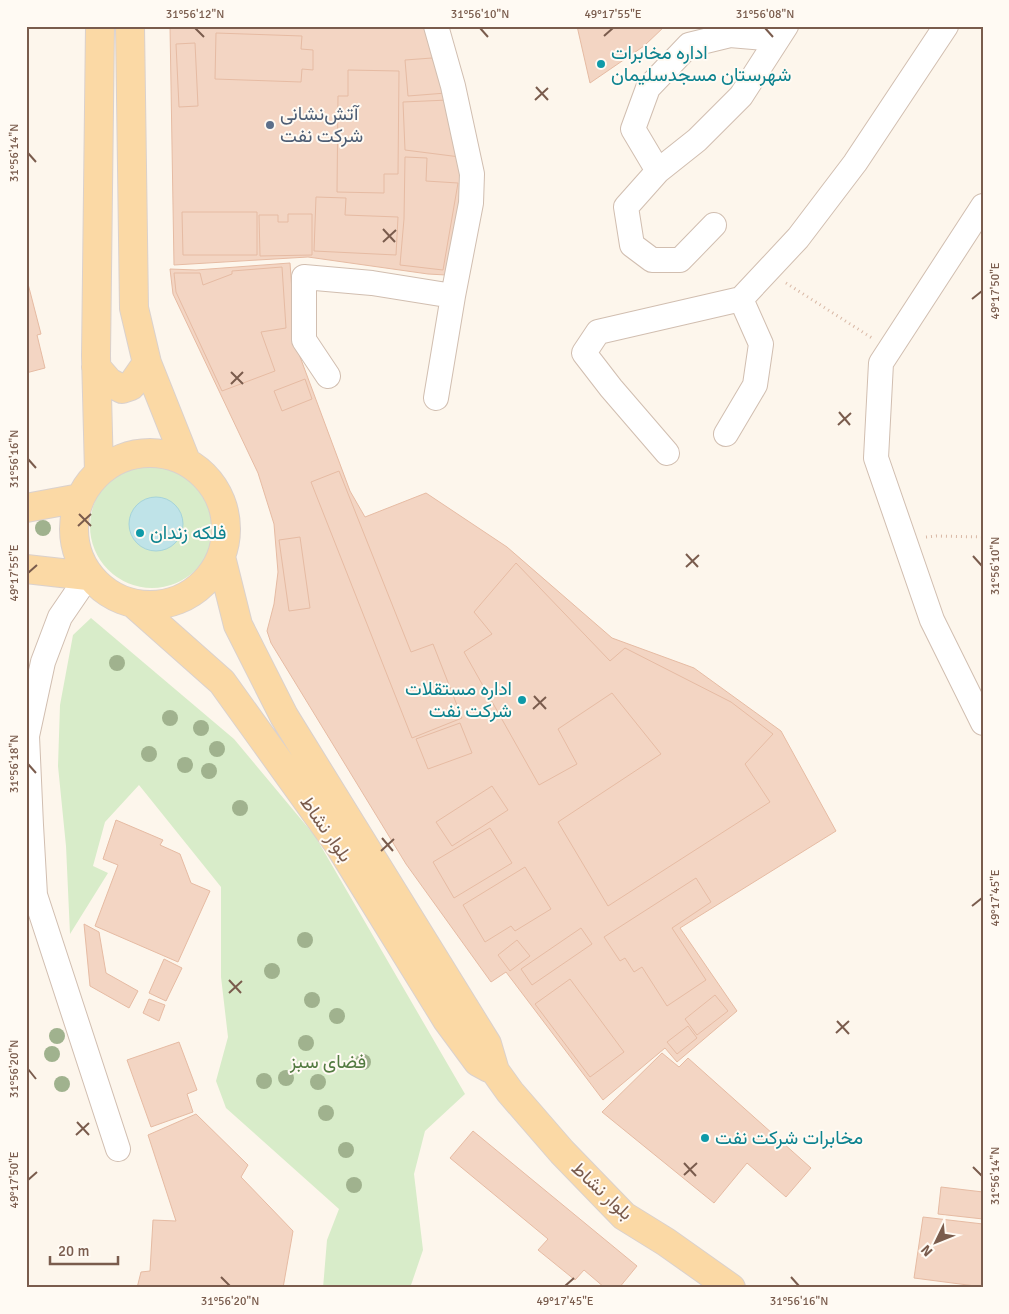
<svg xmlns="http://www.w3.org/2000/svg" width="1009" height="1314" font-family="Signika,Vazirmatn,sans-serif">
  <rect width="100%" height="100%" fill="#fdf6ec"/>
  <path fill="#d8ecc9" d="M90 526a62 62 0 1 1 124 0a62 62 0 1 1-124 0Z
    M91,618l143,121 81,97 150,258 -40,37 -11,43 9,76 -13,38h-87l4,-48 12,-31 -113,-101 -10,-27 12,-44 -7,-60v-90l-82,-102 -34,37 -12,44 15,7 -38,61 -4,-88 -8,-80 2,-61 13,-70z"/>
  <path fill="#bfe3e8" stroke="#a5d3da" d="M129 524a27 27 0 1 1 54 0a27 27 0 1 1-54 0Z"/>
  <path fill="#f3d5c3" stroke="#e6bba3" d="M170,26h255l46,142 -25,107 -18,-1 -120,-17 -134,8z
    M577,26h88l-21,20 -54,37z
    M216,33l86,3 -1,13 12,1v20l-11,-1 -1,13 -86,-3z
    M195,43l3,63 -19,1 -3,-63z
    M432,58l14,35 -38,3 -3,-36z
    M348,70l51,1 -1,103h-14v19l-47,-1 1,-96h10z
    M448,100l12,57 -55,-7 -2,-48z
    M405,157l22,1 -1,23 32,2 -15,87 -43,-5 4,-46z
    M316,197l30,1 -1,17 53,2 -2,38 -82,-4z
    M182,212h75v43h-74z
    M288,214h24v41l-52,1 -1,-41h19v7h10z
    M290,263l6,83 54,145 15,26 61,-24 81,54 105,91 82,30 87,63 55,100 -156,97 57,83 -60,51 -12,-14 -62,52 -97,-128 -15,10 -85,-118 -135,-221 -4,-12 7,-27 4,-32 -4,-48 -16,-51 -85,-179 -3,-25 26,1z
    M282,267l4,61 -25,4 14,39 -53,20 -46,-99 -2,-19h26l3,12 29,-11v-3z
    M26,276l15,58 -4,1 8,33 -19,5z
    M305,379l7,20 -30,12 -8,-20z
    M339,471l72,181 22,-8 29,74 -50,20 -101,-256z
    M300,537l10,71 -21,3 -10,-71z
    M516,563l94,98 15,-13 106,54 42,32 -28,30 25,38 -162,104 -50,-84 103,-68 -49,-61 -54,36 19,35 -38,21 -75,-133 28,-18 -18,-22z
    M460,723l12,30 -44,16 -12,-30z
    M492,786l16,24 -56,36 -16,-24z
    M116,820l47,20 -3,5 20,9 11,29 19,8 -32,71 -83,-36 23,-61 -15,-6z
    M490,828l22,35 -58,35 -21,-36z
    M525,867l26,42 -36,22 -4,-5 -26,16 -22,-37z
    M696,878l15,24 -39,26 34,52 -39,26 -25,-39 -8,5 -9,-14 -5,3 -16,-24z
    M84,924l15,8 7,41 32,18 -9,17 -39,-22z
    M581,928l11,16 -60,41 -11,-16z
    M517,940l13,16 -20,15 -12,-16z
    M164,959l18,9 -16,33 -17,-8z
    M570,979l54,73 -34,25 -55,-73z
    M715,995l13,16 -31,24 -12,-16z
    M149,999l16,6 -6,16 -16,-8z
    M688,1026l9,12 -20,16 -10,-12z
    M179,1042l18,48 -10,4 6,18 -42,15 -24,-67z
    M662,1053l17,14 9,-9 123,110 -25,29 -39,-34 -33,40 -112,-91z
    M196,1114l52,51 -7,12 52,54 -10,57h-146l4,-16 9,-1 3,-51 23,1 -28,-86z
    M473,1131l164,135 -18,22h-14l-21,-18 -9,10 -37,-30 10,-11 -98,-81z
    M941,1187l42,5v27l-45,-5z
    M923,1217l60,7v63l-69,-9z"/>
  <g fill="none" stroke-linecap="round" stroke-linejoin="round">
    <defs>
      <path id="minor" d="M436,26l17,60 19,88 -1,29 -18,93
        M658,171l-25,-42 15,-41 41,-43 41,-10 46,4
        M983,206l-102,157 -5,95 56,162 51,103
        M714,225l-34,35h-28l-20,-15 -6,-38 32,-36 39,-31 44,-44 45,-70
        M328,376l-24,-36v-63l68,6 81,13 -17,102
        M726,434l29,-49 6,-41 -20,-45
        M667,453l-56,-65 -27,-35 14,-21 143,-33 57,-61 57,-75 91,-137
        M88,576l-28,41 -17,45 -16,74 4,89 4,70 83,254"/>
      <path id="major" d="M130,26l4,282 13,55 39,98
        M96,367l13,15 13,7 9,-3 16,-23
        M74 529a76 76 0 1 1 152 0a76 76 0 1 1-152 0Z
        M99,472l-3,-116 4,-330
        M26,508l54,-10
        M221,557l17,68 46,91 203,328 8,27 15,21 52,60 62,64 42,26 65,46
        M26,569l62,7
        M134,604l88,78 117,163 108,175 31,42 11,6"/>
    </defs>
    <use href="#minor" stroke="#d1beb0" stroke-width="26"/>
    <use href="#major" stroke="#dad1cd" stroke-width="30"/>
    <path stroke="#d9b8a5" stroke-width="3" stroke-dasharray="1 4" stroke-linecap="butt" d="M786,283l86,55
      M926,537l10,-1 47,1"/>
    <use href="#minor" stroke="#fff" stroke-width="24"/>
    <use href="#major" stroke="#fbd9a5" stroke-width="28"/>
  </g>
  <g fill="#a0b28e">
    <circle cx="43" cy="528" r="8"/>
    <circle cx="117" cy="663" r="8"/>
    <circle cx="170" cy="718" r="8"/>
    <circle cx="201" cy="728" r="8"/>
    <circle cx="217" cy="749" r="8"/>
    <circle cx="149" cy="754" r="8"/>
    <circle cx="185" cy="765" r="8"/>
    <circle cx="209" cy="771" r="8"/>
    <circle cx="240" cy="808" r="8"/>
    <circle cx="305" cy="940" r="8"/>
    <circle cx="272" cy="971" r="8"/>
    <circle cx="312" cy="1000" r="8"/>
    <circle cx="337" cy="1016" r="8"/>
    <circle cx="57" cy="1036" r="8"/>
    <circle cx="306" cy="1043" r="8"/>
    <circle cx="52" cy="1054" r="8"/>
    <circle cx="363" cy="1062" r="8"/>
    <circle cx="286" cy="1078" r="8"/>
    <circle cx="264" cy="1081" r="8"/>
    <circle cx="318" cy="1082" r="8"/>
    <circle cx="62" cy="1084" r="8"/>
    <circle cx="326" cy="1113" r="8"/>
    <circle cx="346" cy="1150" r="8"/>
    <circle cx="354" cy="1185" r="8"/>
  </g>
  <path fill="none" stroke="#7a5c4d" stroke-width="2" d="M195,28l9,9M480,28l8,9M765,28l8,9M604,36l9,-8M536,87l12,13M535,100l13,-12M28,153l8,9M383,229l12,13M383,242l13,-12M972,299l10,-8M231,372l12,12M231,384l12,-12M839,412l11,13M838,425l13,-12M28,459l8,9M79,514l12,12M78,526l13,-12M686,554l12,13M973,556l9,10M686,567l13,-12M28,573l9,-8M534,696l12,13M533,709l13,-12M28,764l8,9M382,838l11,13M381,851l13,-12M972,906l10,-8M229,980l12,13M229,993l13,-12M837,1021l12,13M836,1033l13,-12M28,1069l8,10M77,1122l12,13M76,1135l13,-12M684,1163l12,13M973,1167l9,9M684,1175l13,-12M28,1180l9,-8M221,1277l9,9M791,1277l8,9M565,1286l9,-8"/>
  <g fill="#0f9aa8" stroke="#fffaf3" stroke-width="2">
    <circle cx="601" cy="64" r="5"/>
    <circle cx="140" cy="533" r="5"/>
    <circle cx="522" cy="700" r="5"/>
    <circle cx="705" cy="1138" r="5"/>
  </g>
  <circle fill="#5c6f8a" stroke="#fffaf3" stroke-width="2" cx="270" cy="125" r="5"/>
  <g text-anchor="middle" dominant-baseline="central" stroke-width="4" stroke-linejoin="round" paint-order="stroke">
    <g font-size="19" fill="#0d838f" stroke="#fffaf3" text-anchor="start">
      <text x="611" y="53">اداره مخابرات<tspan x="611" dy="22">شهرستان مسجدسلیمان</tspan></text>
      <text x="150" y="533">فلکه زندان</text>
      <text x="512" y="689" text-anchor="end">اداره مستقلات<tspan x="512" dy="22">شرکت نفت</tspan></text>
      <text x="715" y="1138">مخابرات شرکت نفت</text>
    </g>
    <g font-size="19" fill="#4e5e75" stroke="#fffaf3" text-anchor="start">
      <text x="280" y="114">آتش‌نشانی<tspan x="280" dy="22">شرکت نفت</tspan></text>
    </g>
    <g font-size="19" fill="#7a5c4d" stroke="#fffaf3">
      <text transform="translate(326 829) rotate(55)">بلوار نشاط</text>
      <text transform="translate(602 1191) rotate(43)">بلوار نشاط</text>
    </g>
    <g font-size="19" fill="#537a41" stroke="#fffaf3">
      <text x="328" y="1062">فضای سبز</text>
    </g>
  </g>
  <rect width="1009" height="1314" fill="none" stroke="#fffaf3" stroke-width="55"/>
  <g transform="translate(936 1242) rotate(227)" stroke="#fffaf3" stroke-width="4" paint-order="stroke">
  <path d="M0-4L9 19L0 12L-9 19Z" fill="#7a5c4d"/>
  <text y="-8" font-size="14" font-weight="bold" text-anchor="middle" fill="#7a5c4d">N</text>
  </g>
  <path d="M50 1256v8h68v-8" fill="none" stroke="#7a5c4d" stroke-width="2.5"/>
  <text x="58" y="1256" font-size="15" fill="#7a5c4d" stroke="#fffaf3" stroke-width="4" paint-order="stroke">20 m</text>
  <rect x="28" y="28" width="954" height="1258" fill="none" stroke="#7a5c4d" stroke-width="2"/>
  <g font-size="12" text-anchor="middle" fill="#7a5c4d">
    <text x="195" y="18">31°56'12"N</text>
    <text x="480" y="18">31°56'10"N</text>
    <text x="613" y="18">49°17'55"E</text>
    <text x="765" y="18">31°56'08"N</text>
    <text transform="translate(14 153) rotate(-90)" y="4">31°56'14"N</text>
    <text transform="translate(995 291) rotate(-90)" y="4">49°17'50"E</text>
    <text transform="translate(14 459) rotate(-90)" y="4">31°56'16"N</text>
    <text transform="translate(995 566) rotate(-90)" y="4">31°56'10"N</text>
    <text transform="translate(14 573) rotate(-90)" y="4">49°17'55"E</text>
    <text transform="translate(14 764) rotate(-90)" y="4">31°56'18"N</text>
    <text transform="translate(995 898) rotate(-90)" y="4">49°17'45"E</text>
    <text transform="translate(14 1069) rotate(-90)" y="4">31°56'20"N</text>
    <text transform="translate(995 1176) rotate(-90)" y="4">31°56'14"N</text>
    <text transform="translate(14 1180) rotate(-90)" y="4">49°17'50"E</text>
    <text x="230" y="1305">31°56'20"N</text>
    <text x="565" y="1305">49°17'45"E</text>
    <text x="799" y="1305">31°56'16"N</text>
  </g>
</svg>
